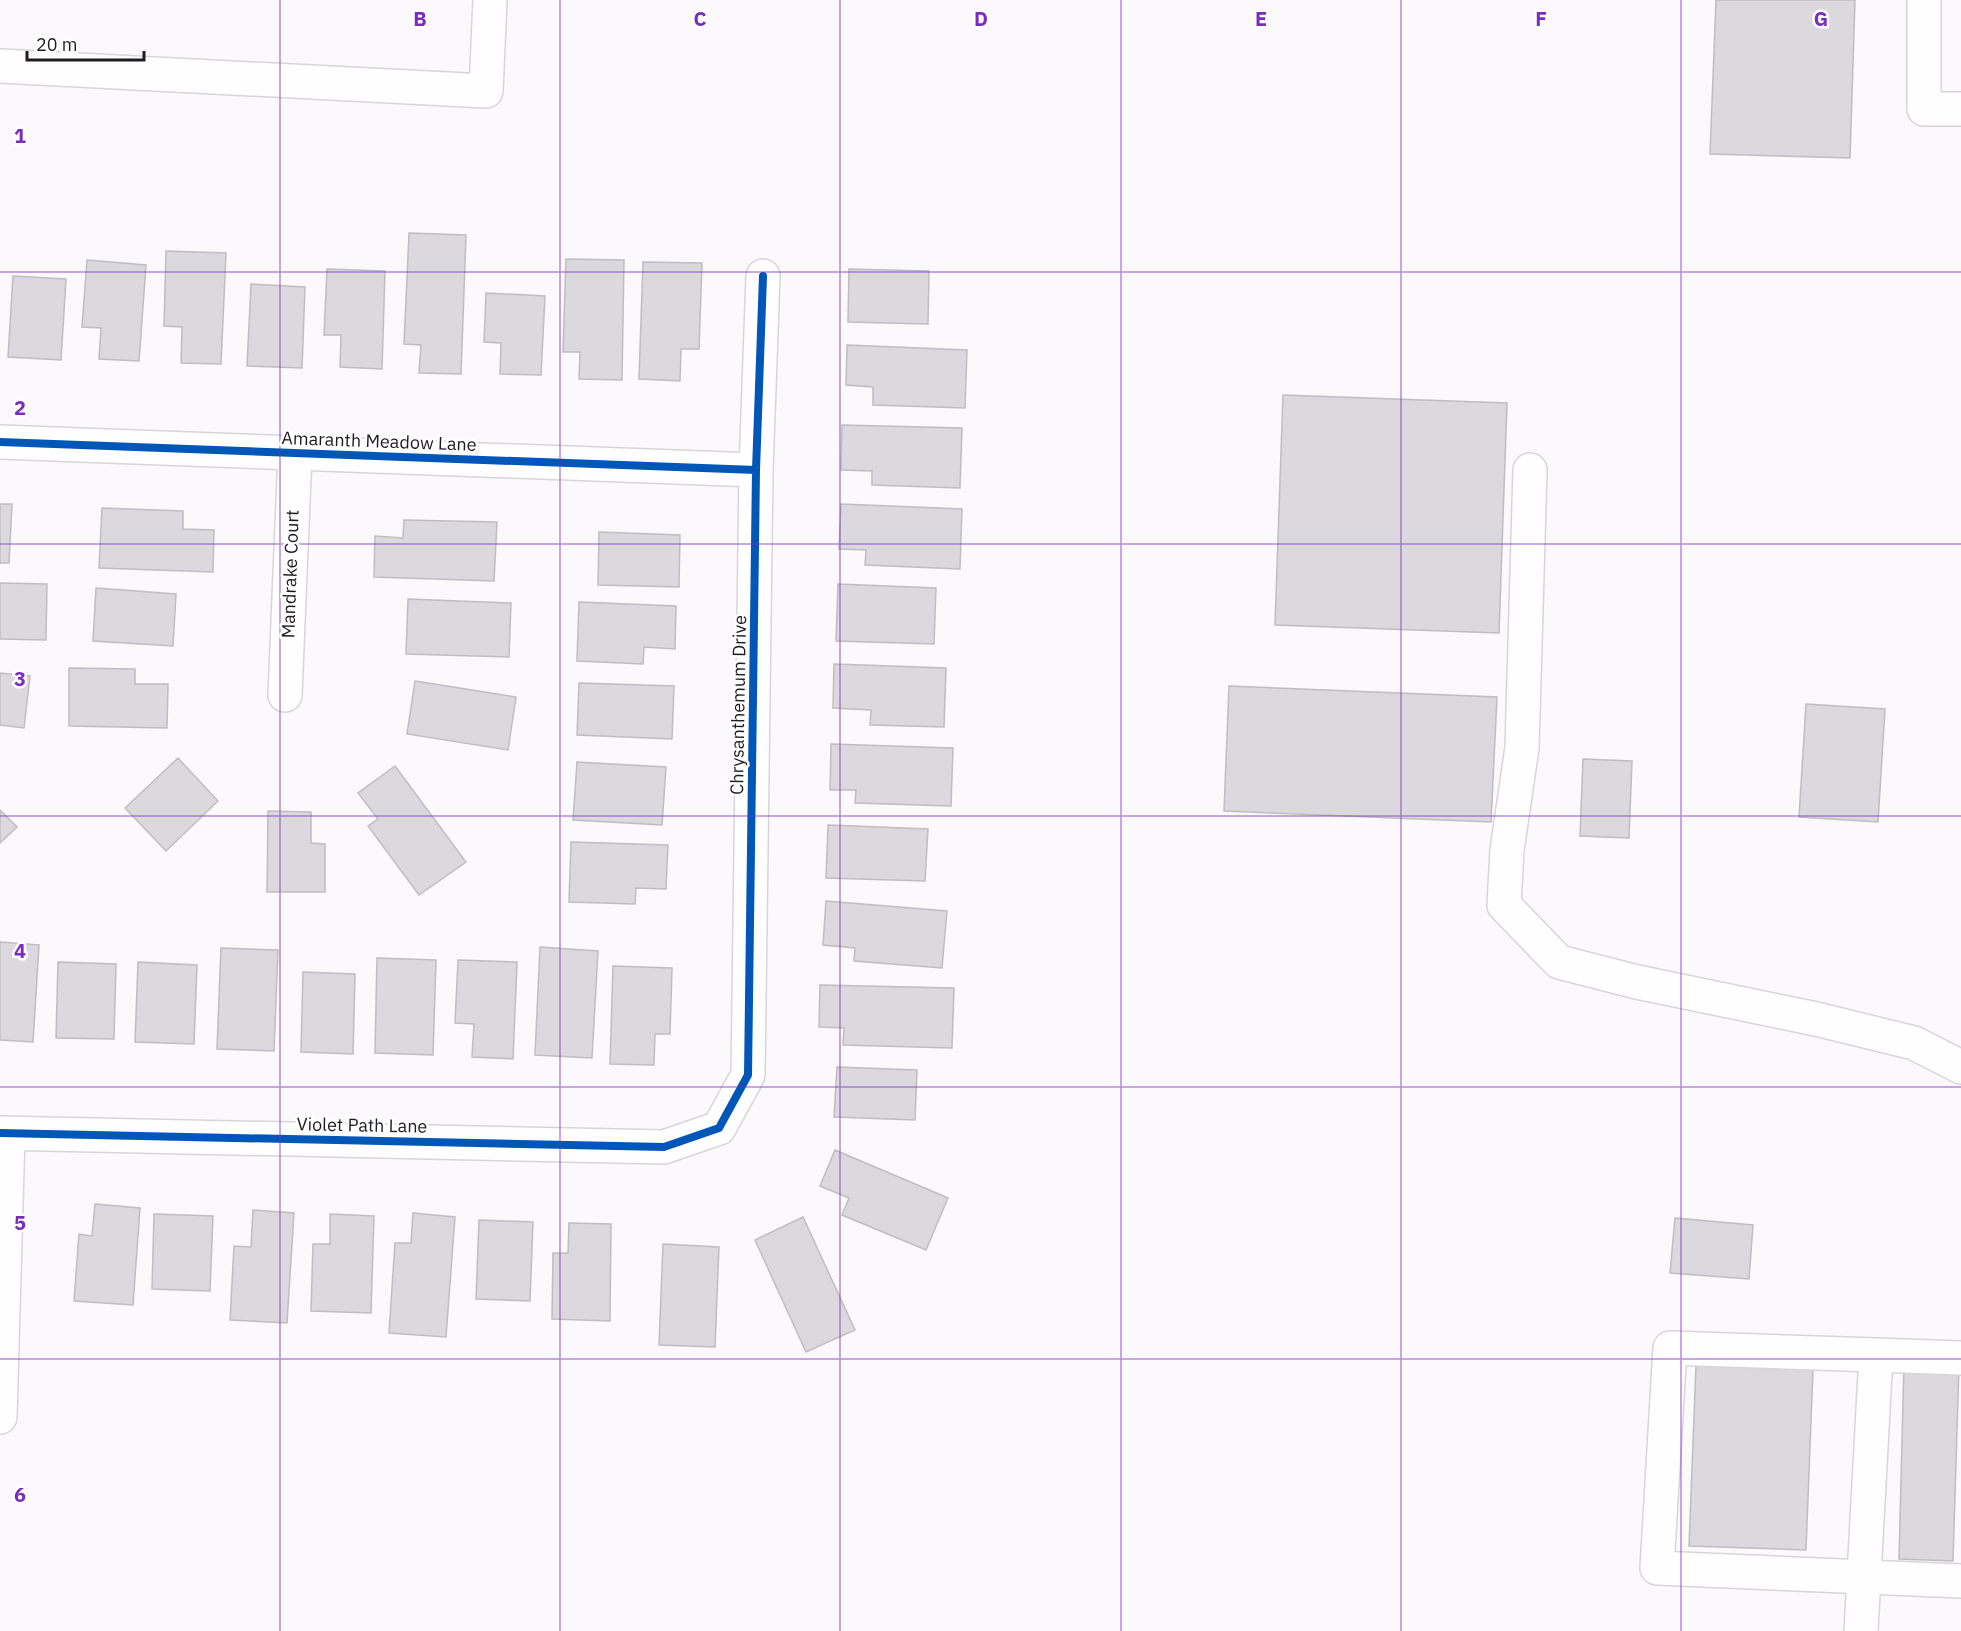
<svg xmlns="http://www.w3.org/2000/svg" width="1961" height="1631" font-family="'IBM Plex Sans',sans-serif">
  <rect width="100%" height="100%" fill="#fbf9fc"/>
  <path fill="#dcd9de" stroke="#c0bdc2" stroke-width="1.5" d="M1716,0h139l-5,158 -140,-4z
    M409,233l57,2 -5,139 -42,-1 2,-28 -17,-1z
    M166,251l60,2 -5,111 -40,-1 1,-36 -18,-1z
    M566,259l58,1 -2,120 -43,-1 1,-27h-17z
    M87,260l59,5 -7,96 -40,-2 2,-31 -19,-1z
    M643,262l59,1 -3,86h-18l-1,32 -41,-2z
    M327,269l58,2 -3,98 -42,-2 1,-32h-17z
    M849,269l80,2 -1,53 -80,-2z
    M13,276l53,3 -5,81 -53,-3z
    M251,284l54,3 -3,81 -55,-2z
    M486,293l59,3 -4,79 -41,-1 1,-31 -17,-1z
    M847,345l120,5 -2,58 -92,-3v-18l-27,-2z
    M1283,395l224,8 -8,230 -224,-8z
    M842,425l120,3 -2,60 -88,-3v-14l-31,-1z
    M0,504h12l-3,59h-9z
    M841,504l121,5 -2,60 -95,-4 1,-15 -27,-1z
    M102,508l81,3v18l31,1 -1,42 -114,-4z
    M404,520l93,2 -3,59 -120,-4 1,-41 28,2z
    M599,532l81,3 -1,52 -81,-2z
    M0,583l47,1 -1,56 -46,-1z
    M838,584l98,4 -2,56 -98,-3z
    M96,588l80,6 -3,52 -80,-5z
    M408,599l103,4 -2,54 -103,-3z
    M579,602l97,4 -1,43 -31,-2 -1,17 -66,-3z
    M834,664l112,4 -2,59 -74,-2 1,-15 -38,-2z
    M69,668l66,1v15h33l-1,44 -98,-2z
    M0,673l30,3 -6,52 -24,-3z
    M415,681l101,16 -8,53 -101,-16z
    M579,683l95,3 -2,53 -95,-4z
    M1229,686l268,11 -6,125 -267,-11z
    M1806,704l79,5 -7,113 -79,-5z
    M831,744l122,4 -2,58 -96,-3 1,-13h-26z
    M178,758l40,43 -52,50 -41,-43z
    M1583,759l49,2 -3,77 -49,-2z
    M577,762l89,5 -4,58 -89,-5z
    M395,766l71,96 -47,33 -51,-69 10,-7 -20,-26z
    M0,810l17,17 -17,16z
    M268,811l43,1v31l14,1v48h-58z
    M828,825l100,4 -3,52 -99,-3z
    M571,842l97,3 -2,44 -30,-1 -1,16 -66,-2z
    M826,901l121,10 -5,57 -88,-7 1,-13 -32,-3z
    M0,942l39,3 -6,97 -33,-2z
    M540,947l58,4 -6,107 -57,-3z
    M221,948l57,2 -4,101 -57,-2z
    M377,958l59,2 -3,95 -58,-2z
    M458,960l59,2 -4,97 -41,-2 2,-33 -19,-1z
    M58,962l58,2 -2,75 -58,-1z
    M138,962l59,3 -3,79 -59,-2z
    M613,966l59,2 -2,66h-15l-1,31 -44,-1z
    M303,972l52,2 -2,80 -52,-2z
    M820,985l134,3 -2,60 -109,-3 1,-17 -25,-1z
    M837,1067l80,3 -2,50 -81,-3z
    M835,1150l113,48 -22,52 -84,-35 7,-17 -29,-12z
    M95,1204l45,4 -7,97 -59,-4 5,-67 13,2z
    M253,1210l41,3 -7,110 -57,-3 4,-74 17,1z
    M413,1213l42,4 -9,120 -57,-4 6,-90h16z
    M154,1214l59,2 -3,75 -58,-2z
    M330,1214l44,2 -3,97 -60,-2 2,-67h17z
    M803,1217l52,113 -49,22 -51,-112z
    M1675,1218l78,7 -4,54 -79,-6z
    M479,1220l54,2 -3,79 -54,-2z
    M569,1223l42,1 -1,97 -58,-2 1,-66h15z
    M663,1244l56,3 -4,100 -56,-2z
    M1904,1363l55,2 -6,196 -54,-2z
    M1696,1365l117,4 -7,181 -117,-4z"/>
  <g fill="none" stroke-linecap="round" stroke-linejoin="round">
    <defs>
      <path id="minor" d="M1924,0v109h37
        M0,66l486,25 4,-91
        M0,442l756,28
        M1530,470l-8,278 -15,102 -3,55 55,57 78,20 179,37 98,24 47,24
        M285,695l10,-242
        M0,1133l664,14 55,-19 29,-53 8,-605 7,-194
        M1876,1355l85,3
        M0,1417l8,-284
        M1861,1631l15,-276 -206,-7 -13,220 304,13"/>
    </defs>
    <use href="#minor" stroke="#d8d5da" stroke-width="36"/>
    <use href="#minor" stroke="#fefeff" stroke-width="33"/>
    <defs>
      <path id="cycleway" d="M0,442l756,28
        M0,1133l664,14 55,-19 29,-53 8,-605 7,-194"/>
    </defs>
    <use href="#cycleway" stroke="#fff" stroke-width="11"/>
    <use href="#cycleway" stroke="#0057b8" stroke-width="8"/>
  </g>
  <path fill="none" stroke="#7b2cbf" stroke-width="1.5" stroke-opacity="0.55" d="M280,0v1631M560,0v1631M840,0v1631M1121,0v1631M1401,0v1631M1681,0v1631M0,272h1961M0,544h1961M0,816h1961M0,1087h1961M0,1359h1961"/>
  <g text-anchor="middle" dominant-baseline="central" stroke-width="5" stroke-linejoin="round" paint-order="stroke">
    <g font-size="18" fill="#201b23" stroke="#fff">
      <text transform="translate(379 441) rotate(2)">Amaranth Meadow Lane</text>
      <text transform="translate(290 574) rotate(-88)">Mandrake Court</text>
      <text transform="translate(738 705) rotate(-89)">Chrysanthemum Drive</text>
      <text transform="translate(362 1125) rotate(1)">Violet Path Lane</text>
    </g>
  </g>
  <g font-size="20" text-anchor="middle" font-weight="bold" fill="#7b2cbf" stroke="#fff" stroke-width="5" stroke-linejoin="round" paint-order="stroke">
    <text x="420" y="26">B</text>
    <text x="700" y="26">C</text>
    <text x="981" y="26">D</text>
    <text x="1261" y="26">E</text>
    <text x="1541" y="26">F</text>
    <text x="1821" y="26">G</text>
    <text x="20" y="143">1</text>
    <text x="20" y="415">2</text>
    <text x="20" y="686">3</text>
    <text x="20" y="958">4</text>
    <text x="20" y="1230">5</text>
    <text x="20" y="1502">6</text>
  </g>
  <path d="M27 51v9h117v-9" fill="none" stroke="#201b23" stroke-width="3"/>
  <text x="36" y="51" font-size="18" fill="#201b23" stroke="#ffffff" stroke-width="4.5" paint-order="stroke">20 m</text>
</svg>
